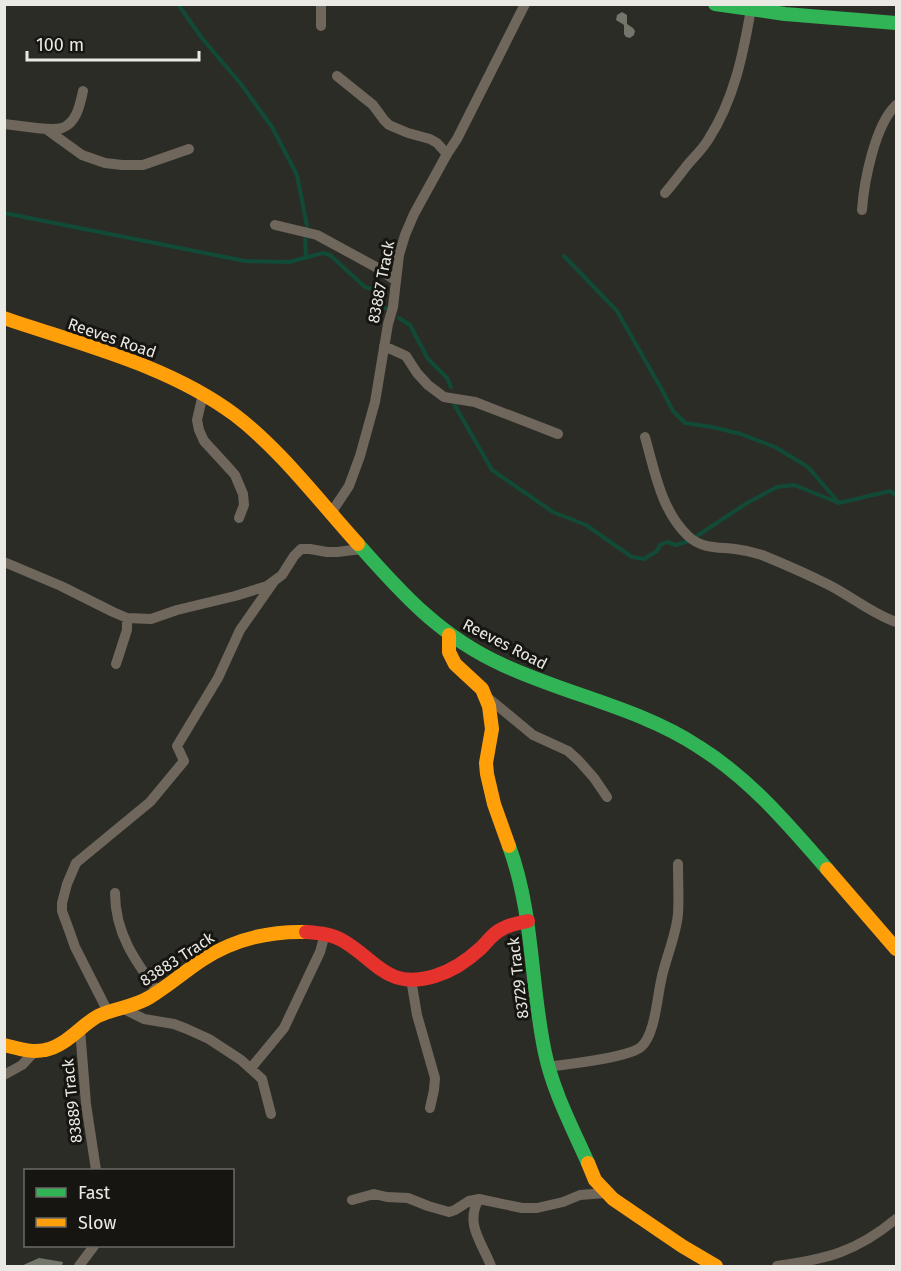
<svg xmlns="http://www.w3.org/2000/svg" width="901" height="1271" font-family="'Fira Sans',sans-serif">
  <rect width="100%" height="100%" fill="#2c2c27"/>
  <g fill="none" stroke-linecap="round" stroke-linejoin="round">
    <path stroke="#114a36" stroke-width="4" d="M178,4l23,33 40,47 31,43 25,48 10,51
      M4,213l241,48 44,1 34,-9 7,2 35,32 7,2 13,19
      M305,239l1,18
      M564,256l53,55 45,79 11,21 12,12 27,4 29,7 34,13 33,20 31,36
      M399,318l11,7 18,34 19,19 4,9
      M454,404l38,66 61,42 33,13 46,32 12,2 13,-8 3,-6 7,-3 9,3 13,-4
      M697,536l50,-33 30,-16 17,-2 45,18 51,-12 6,4"/>
  </g>
  <path fill="#72766b" d="M622,12l5,3v9l6,4 2,3 -1,4 -4,3 -4,-1 -2,-3v-9l-8,-5 1,-5z
    M39,1258l24,4 -1,4h-41z"/>
  <g fill="none" stroke-linecap="round" stroke-linejoin="round">
    <path stroke="#6f665c" stroke-width="10" d="M321,4v22
      M337,76l36,29 11,15 5,5 19,8 22,6 7,4 10,11
      M4,124c14,1 47,8 58,4 15,-5 18,-24 21,-37
      M46,129l36,26 23,8 17,2h21l46,-16
      M665,193c7,-8 13,-16 20,-25 7,-9 17,-18 23,-28 26,-40 35,-85 43,-131
      M862,210c2,-29 13,-85 34,-105
      M275,225l42,10 57,31 21,14
      M384,346l22,10 11,17 11,12 16,12 31,5 83,32
      M203,394l-6,26 2,10 5,11 23,25 8,9 8,19 1,11 -5,13
      M645,437c10,35 16,73 43,99 14,13 30,11 47,13 9,1 18,3 27,6 22,9 45,19 67,30 22,11 43,29 67,37
      M331,513l18,-27 11,-30 15,-54 13,-78 5,-17 6,-52 6,-20 9,-21 33,-60 10,-15 68,-135
      M4,562l57,24 52,26 14,6 24,1 26,-9 58,-14 32,-10 15,-11 12,-19 7,-7h9l17,3h10l25,-3
      M116,664l11,-34v-12
      M487,697l46,38 35,16 11,10 15,17 13,19
      M115,893c0,40 20,68 43,99
      M411,979l6,36 18,63 -1,12 -4,18
      M122,1008l22,11 30,5 13,5 22,10 32,21 21,19 9,35
      M108,1012l-33,-65 -6,-17 -7,-19v-8l5,-19 9,-21 74,-61 34,-41 -7,-15 41,-68 22,-48 35,-50
      M80,1029l6,75 10,66
      M547,1067c20,-3 81,-9 94,-20 14,-12 16,-49 20,-66 4,-22 15,-44 17,-67 1,-16 0,-34 0,-50
      M251,1068l33,-40 36,-76 5,-18
      M4,1075l18,-10 14,-15
      M352,1200l22,-6 13,3 21,1 20,8 21,6 6,-2 14,-9 10,-2
      M79,1266l15,-20
      M491,1266c-8,-22 -27,-42 -12,-67l43,9h15l26,-6 17,-7 25,-2
      M777,1266c50,-7 79,-14 119,-47"/>
    <path stroke="#30b455" stroke-width="14" d="M715,4l70,10 111,9
      M358,544c44,50 83,93 145,121 64,30 137,43 196,82 51,32 89,77 128,122
      M509,846c25,68 21,137 36,207 8,38 27,74 43,110"/>
    <path stroke="#ff9f0a" stroke-width="14" d="M4,318c78,27 164,47 231,97 46,35 84,86 123,129
      M449,635v17l6,12 27,25 7,17 3,23 -6,34 1,11 7,30 15,42
      M827,869l69,80
      M4,1045c13,3 27,8 41,5 21,-4 35,-24 53,-34 17,-8 36,-9 52,-19 18,-11 34,-25 52,-37 32,-21 66,-29 104,-28
      M588,1163l7,17 18,19 69,47 34,20"/>
    <path stroke="#e5322d" stroke-width="14" d="M306,932c13,1 27,2 39,10 33,20 43,48 90,34 17,-5 33,-16 46,-28 7,-7 12,-15 21,-19 8,-5 17,-6 26,-8"/>
  </g>
  <g text-anchor="middle" dominant-baseline="central" stroke-width="6" stroke-linejoin="round" paint-order="stroke">
    <g font-size="16" fill="#eae9e3" stroke="#161511">
      <text transform="translate(381 282) rotate(-79)">83887 Track</text>
      <text transform="translate(112 338) rotate(19)">Reeves Road</text>
      <text transform="translate(505 644) rotate(27)">Reeves Road</text>
      <text transform="translate(177 959) rotate(-33)">83883 Track</text>
      <text transform="translate(518 978) rotate(-97)">83729 Track</text>
      <text transform="translate(72 1101) rotate(-96)">83889 Track</text>
    </g>
  </g>
  <rect width="901" height="1271" fill="none" stroke="#eae9e3" stroke-width="12"/>
  <rect x="24" y="1169" width="210" height="78" fill="#161511" stroke="#6b6a65" stroke-width="1.5"/>
  <rect x="36" y="1188" width="30" height="9" fill="#30b455" stroke="#6b6a65" stroke-width="1.5"/>
  <text x="78" y="1199" font-size="18" fill="#eae9e3">Fast</text>
  <rect x="36" y="1218" width="30" height="9" fill="#ff9f0a" stroke="#6b6a65" stroke-width="1.5"/>
  <text x="78" y="1229" font-size="18" fill="#eae9e3">Slow</text>
  <path d="M27 51v9h172v-9" fill="none" stroke="#eae9e3" stroke-width="3"/>
  <text x="36" y="51" font-size="18" fill="#eae9e3" stroke="#161511" stroke-width="4.5" paint-order="stroke">100 m</text>
</svg>
